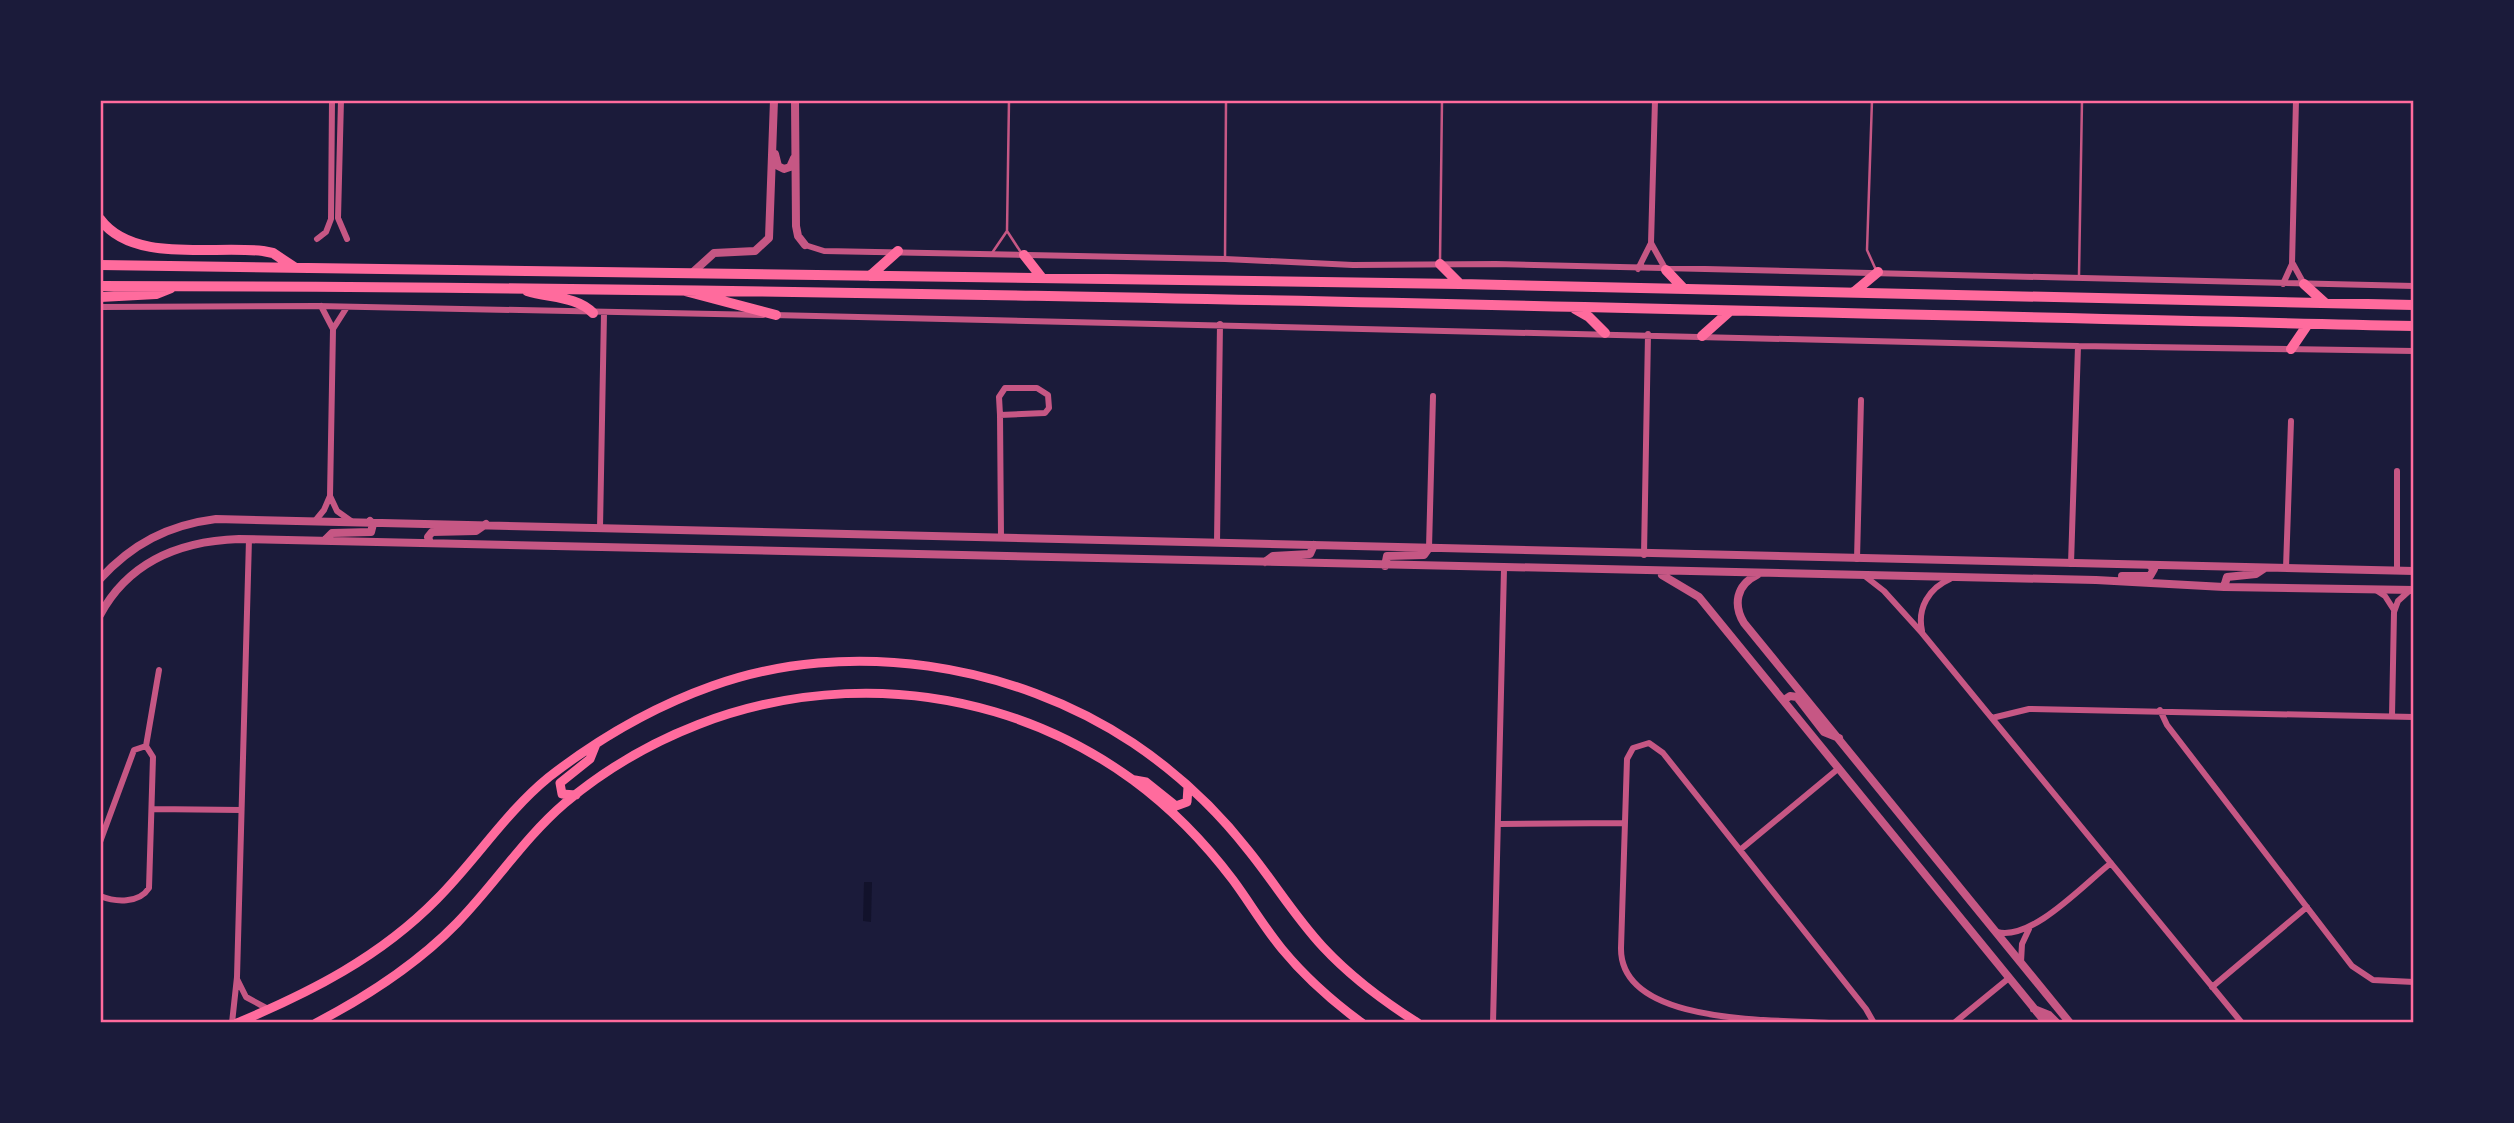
<svg xmlns="http://www.w3.org/2000/svg" width="2514" height="1123" font-family="Barlow,sans-serif">
  <rect width="100%" height="100%" fill="#1b1b3a"/>
  <path fill="#12122b" d="M864,882h8l-1,40 -8,-1z"/>
  <g fill="none" stroke-linecap="round" stroke-linejoin="round">
    <path stroke="#c65784" stroke-width="2.5" d="M1872,100l-5,150 9,20
      M1007,231l15,23
      M992,253l15,-22 2,-131
      M1225,259l1,-159
      M1440,261l2,-161
      M2079,275l3,-175"/>
    <path stroke="#c65784" stroke-width="6" d="M341,100l-3,118 9,21
      M317,239l9,-7 5,-13 1,-119
      M1651,243l15,27
      M805,245l19,6 401,8 128,6 143,-1 918,22
      M2293,264l11,20
      M1638,269l13,-26 4,-143
      M2283,284l9,-20 4,-164
      M100,307l217,-1 446,9
      M773,315l1305,31 336,5
      M333,329l14,-22
      M1000,415l-1,-18 6,-9h32l11,7 1,13 -4,5 -45,2 1,121
      M330,496l7,15 14,10
      M315,521l9,-11 6,-14 3,-167 -12,-23
      M600,528l4,-215
      M1217,542l3,-218
      M1429,548l4,-152
      M1644,555l4,-221
      M1857,559l4,-159
      M2071,564l7,-218
      M2286,568l5,-147
      M2397,571v-100
      M1866,577l18,14 38,42 320,390
      M2376,590l9,6 9,14
      M1922,631c-5,-23 7,-43 28,-52
      M2160,710l7,15 185,241 21,14 41,2
      M2392,716l2,-104 4,-11 11,-10
      M1992,718l37,-9 385,8
      M146,746l13,-76
      M152,809l89,1
      M1499,824l126,-1
      M100,842l34,-92 12,-4 7,11 -4,131c-10,16 -34,14 -49,8
      M1740,850l99,-82
      M1997,932c35,9 86,-47 114,-69
      M2021,962l1,-18 7,-15
      M237,979l9,18 22,12
      M2212,987l95,-80
      M232,1023l5,-46 12,-438
      M1493,1023l11,-454
      M1829,1023c-54,-4 -209,3 -208,-75l6,-189 6,-11 16,-5 14,10 203,256 8,14
      M1954,1023l55,-45"/>
    <path stroke="#c65784" stroke-width="8" d="M795,100l1,126 2,10 7,9
      M775,154l3,12 6,3 6,-2 4,-9
      M692,273l22,-20 41,-2 14,-13 5,-138
      M326,539l6,-6 39,-1 2,-8 -3,-3
      M430,543l-2,-6 4,-5 44,-1 10,-7
      M1265,562l8,-6 37,-2 4,-9
      M1385,566l2,-10 37,-1 5,-7
      M1662,575l37,22 347,426
      M1757,575c-21,10 -24,30 -13,48l326,400
      M2122,576h28l4,-7 -5,-4
      M100,579c32,-35 68,-54 116,-60l2198,52
      M2224,587l3,-10 29,-3 9,-6
      M100,615c29,-54 81,-74 139,-76l1857,41 128,7 190,3
      M1784,700l6,-4 7,1 27,35 15,6
      M2034,1009l15,6 8,8"/>
    <path stroke="#ff6b9d" stroke-width="9" d="M1135,780l11,2 30,24 11,-4 1,-15
      M576,795l-14,-1 -2,-11 30,-24 6,-15
      M237,1023c74,-31 143,-66 200,-124 39,-39 69,-87 112,-122 49,-38 104,-70 163,-91 136,-49 301,-23 421,57 43,29 83,66 115,107 26,32 47,67 75,97 28,30 60,54 95,76
      M316,1023c52,-27 100,-58 141,-100 38,-39 67,-85 108,-120 163,-136 396,-148 568,-23 38,28 72,63 100,100 17,23 31,47 49,69 23,28 50,52 80,74"/>
    <path stroke="#ff6b9d" stroke-width="10" d="M100,219c33,45 113,26 163,32l10,2 21,14
      M1024,255l18,23
      M1440,264l20,20
      M100,265l1360,19 954,21
      M1666,270l17,18
      M870,276l28,-25
      M2304,284l21,19
      M100,286c771,1 1543,23 2314,40
      M527,291c22,7 50,5 66,22
      M685,291l91,24
      M1854,292l24,-20
      M100,297l56,-3 15,-6
      M1575,309l14,8 16,16
      M1702,336l28,-25
      M2291,349l17,-25"/>
  </g>
  <rect width="2514" height="1123" fill="none" stroke="#1b1b3a" stroke-width="203"/>
  <rect x="102" y="102" width="2310" height="919" fill="none" stroke="#ff6b9d" stroke-width="2.5"/>
</svg>
